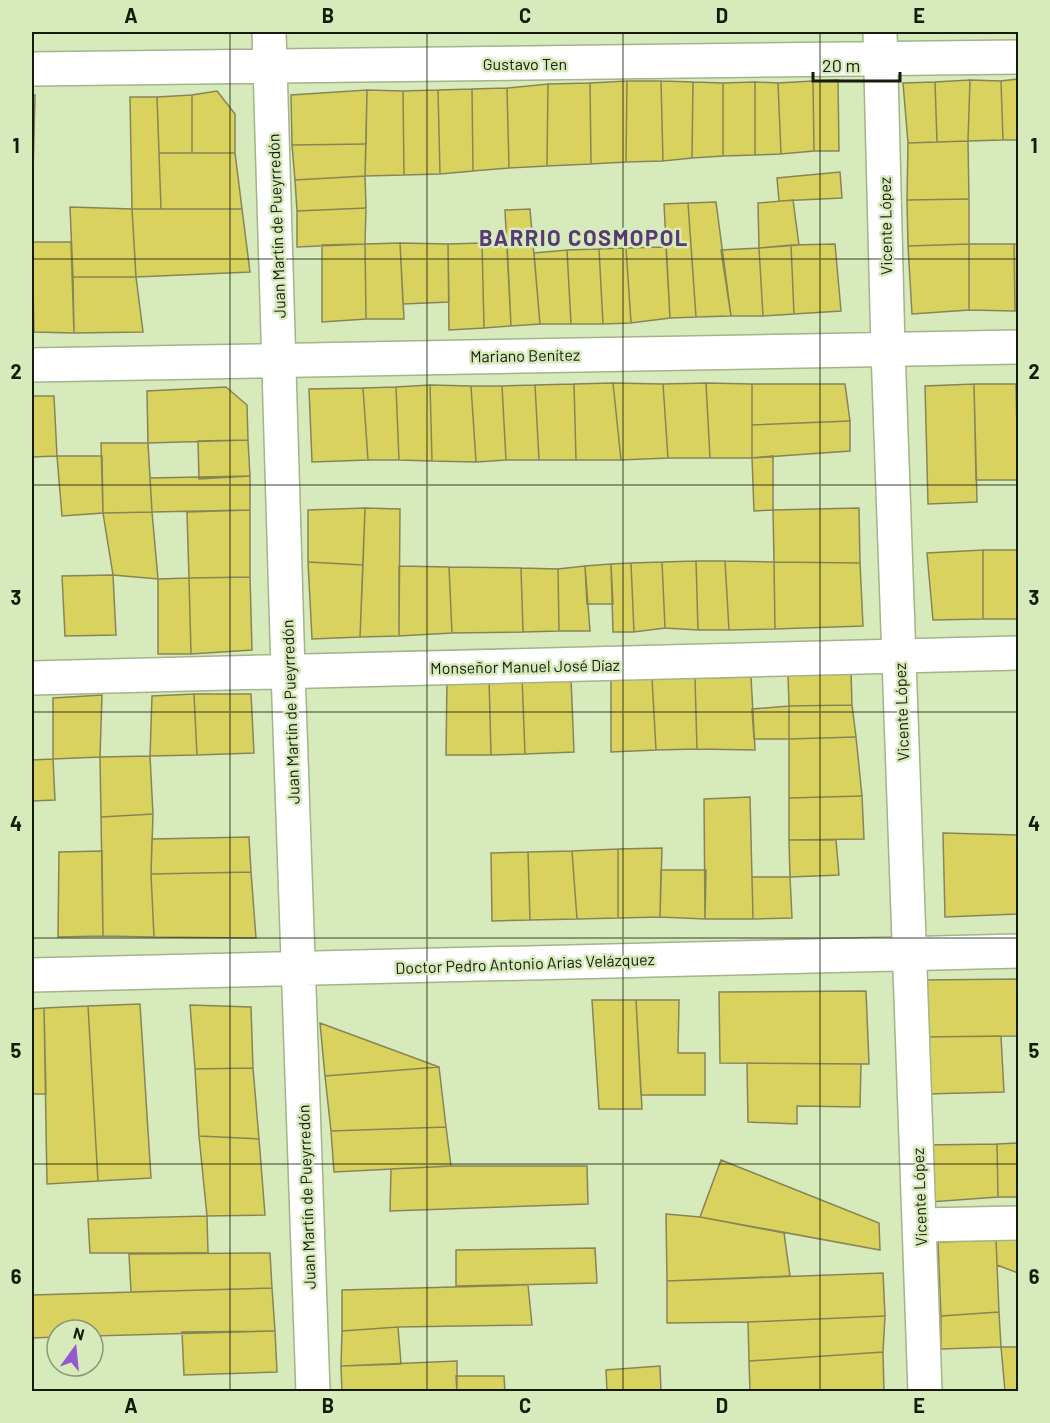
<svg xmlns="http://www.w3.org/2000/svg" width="1050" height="1423" font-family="Barlow,sans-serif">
  <rect width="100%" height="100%" fill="#d7eabc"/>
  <path fill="#dad25e" stroke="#878558" stroke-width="1.5" d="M1018,79v61h-15l-2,-59z
    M838,80l1,71h-25l-1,-70z
    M970,80l-2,61 -31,1 -2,-60z
    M970,80l31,1 2,59 -35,1z
    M627,81h34l2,80 -37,1z
    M627,81l-1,81 -35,2 -1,-81z
    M661,81l32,1 -1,76 -29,3z
    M813,81l1,70 -33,3 -3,-71z
    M693,82l30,1v73l-31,2z
    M755,82l23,1 3,71 -26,1z
    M755,82v73l-32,1v-73z
    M935,82l2,60 -29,1 -5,-60z
    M590,83l1,81 -44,2 1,-82z
    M548,84l-1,82 -38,2 -2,-80z
    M507,88l2,80 -36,3 -1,-82z
    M472,89l1,82 -33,3 -2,-84z
    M367,90l36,1 1,84 -39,1z
    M367,90l-1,54 -74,1 -1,-50z
    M438,90l2,84 -36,1 -1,-84z
    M217,91l18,23v39h-43v-58z
    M32,95h3l-3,120z
    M192,95v58h-33l-2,-56z
    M130,97h27l4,112h-29z
    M968,141l1,58 -62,1 1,-57z
    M366,144l-1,32 -70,4 -3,-35z
    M159,153h76l7,56h-81z
    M840,172l2,26 -63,3 -2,-23z
    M365,176l1,32 -69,3 -2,-31z
    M969,199v45l-61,2 -1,-46z
    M793,200l6,45 -40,3 -1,-45z
    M716,202l15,114 -35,1 -8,-114z
    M688,203l8,114 -26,1 -6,-114z
    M70,207l62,2 4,68h-63z
    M366,208l-1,36 -68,3v-36z
    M132,209h110l8,63 -114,5z
    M530,209l10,115 -29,2 -6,-116z
    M32,242h39l3,91 -40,-1z
    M507,242l4,84 -27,2 -2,-85z
    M400,243l48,1 1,58 -46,2z
    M400,243l4,76h-38l-1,-75z
    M482,243l2,85 -35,2 -1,-86z
    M365,244l1,75 -44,3v-77z
    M835,244l6,67 -47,3 -3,-69z
    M969,244v66l-57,4 -4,-68z
    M969,244h45l1,67 -46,-1z
    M1014,244h4v67h-3z
    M791,245l3,69 -31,2 -4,-68z
    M666,247l4,71 -39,5 -5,-75z
    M626,248l5,75 -28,1 -4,-75z
    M759,248l4,68h-32l-10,-66z
    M599,249l4,75h-32l-4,-74z
    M567,250l4,74h-31l-6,-71z
    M32,270l2,62h-2z
    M73,277h63l7,55 -69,1z
    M613,383l8,77h-45l-2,-76z
    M613,383l50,1 5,74 -47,2z
    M706,383l4,75h-42l-5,-74z
    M706,383l46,1v74h-42z
    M574,384l2,76h-37l-4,-75z
    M752,384h93l5,37 -98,4z
    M974,384l3,118 -49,2 -3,-118z
    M974,384h42l2,96h-42z
    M1016,384h2v60z
    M430,385l2,76 -33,-1 -3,-73z
    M430,385l41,1 5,76 -44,-1z
    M535,385l4,75h-33l-4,-74z
    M471,386h31l4,74 -30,2z
    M226,387l21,18 1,35 -100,3 -1,-52z
    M396,387l3,73h-31l-5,-72z
    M363,388l5,72 -56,2 -3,-73z
    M32,396h22l3,60 -25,1z
    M850,421v30l-98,7v-33z
    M248,440l2,36 -51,3 -1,-38z
    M101,443h47l4,69 -49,1z
    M57,456h45l1,57 -41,3z
    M773,456v54l-19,1 -2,-53z
    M250,476v34l-98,2 -2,-34z
    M365,508l-2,57 -55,-3v-52z
    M365,508l35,1 -1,127 -39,1z
    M859,508l1,55 -86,-1 -1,-52z
    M250,510v67l-61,1 -2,-66z
    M152,512l6,67 -45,-4 -10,-62z
    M983,550h35v69h-35z
    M983,550v69l-50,1 -6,-67z
    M696,561l2,69 -33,-2 -3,-66z
    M696,561h29l4,69h-31z
    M725,561l49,1 1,67 -46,1z
    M308,562l55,3 -3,72 -48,2z
    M662,562l3,66 -31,4 -3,-69z
    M774,562l86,1 3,63 -88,3z
    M631,563l3,69h-21l-2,-68z
    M611,564l2,40h-26l-2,-38z
    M399,566l50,1 3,66 -53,3z
    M585,566l5,65h-31l-1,-62z
    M449,567l72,1 2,64 -71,1z
    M521,568l37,1 1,62 -36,1z
    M113,575l3,60 -51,1 -3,-60z
    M250,577l2,73 -61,4 -2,-76z
    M189,578l2,76h-33v-75z
    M851,671l1,34 -63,1 -1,-32z
    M522,676l3,78 -34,1 -2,-77z
    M522,676l49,2 3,74 -49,2z
    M751,677l4,73 -58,-1 -2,-71z
    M447,678h42l2,77h-45z
    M652,678l4,72 -45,2v-73z
    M652,678h43l2,71 -41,1z
    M194,694l3,61 -47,1 2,-60z
    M194,694h57l3,59 -57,2z
    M102,695l-2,62 -47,2v-61z
    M852,705l4,32 -67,2v-33z
    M789,706v33h-35l-2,-30z
    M856,737l6,59 -73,2v-59z
    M150,756l3,58 -52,3 -1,-60z
    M53,759l2,41 -23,1v-41z
    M862,796l2,43 -75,1v-42z
    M750,797l3,122h-48l-1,-120z
    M153,814l-2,60 3,63 -51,-1 -2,-119z
    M943,833l75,2v79l-73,3z
    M249,837l2,35 -100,2 1,-35z
    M789,840h47l3,35 -49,2z
    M662,848l-2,69 -42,1v-69z
    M618,849v69l-41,1 -5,-68z
    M102,851l1,85 -45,1 1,-85z
    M572,851l5,68 -47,1 -2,-68z
    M528,852l2,68 -38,1 -1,-68z
    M661,870h45l-1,49 -45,-2z
    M251,872l5,66 -102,-1 -3,-63z
    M752,877h38l2,41 -39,1z
    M1018,979v57l-96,1 2,-57z
    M866,991l3,73 -149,-1 -1,-71z
    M592,1000h44l6,109h-43z
    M636,1000h43l-1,53h27v42h-64z
    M140,1004l11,174 -53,3 -10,-175z
    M190,1005l61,2 2,61 -58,1z
    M88,1006l10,175 -51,3 -3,-176z
    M44,1008l2,86h-14v-85z
    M320,1023l119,44 -114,9z
    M1001,1036l3,56 -78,2 -4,-57z
    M747,1063l114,1 -1,43 -63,-1v18l-49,-2z
    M439,1067l7,60 -115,4 -6,-55z
    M253,1068l6,71 -60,-3 -4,-67z
    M446,1127l5,39 -117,6 -3,-41z
    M199,1136l60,3 6,76 -58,1z
    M1018,1143v54h-20l-1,-53z
    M997,1144l1,53 -68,5 -4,-57z
    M721,1160l158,63 1,27 -180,-33z
    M451,1166h136l1,38 -198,7 1,-42z
    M666,1214l34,3 84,16 6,43 -123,5z
    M207,1216l1,37h-118l-2,-34z
    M996,1240l3,72 -58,4 -3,-74z
    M996,1240h22v33l-21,-8z
    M595,1248l2,35 -141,3v-36z
    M270,1253l2,35 -141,4 -2,-38z
    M883,1273l2,43 -137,6 -81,1v-42z
    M528,1285l4,40 -134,2 -56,4v-41z
    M272,1288l3,43 -182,5v-6h-36v7l-25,1v-43z
    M999,1312l2,35 -60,2v-33z
    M885,1316l-2,36 -134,9 -1,-39z
    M398,1327l3,37 -60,2 1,-35z
    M275,1331l2,41 -93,3 -2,-43z
    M1001,1347h17v43l-13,1z
    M883,1352l1,40h-134l-1,-31z
    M457,1361v31h-115l-1,-26z
    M660,1366l1,26h-54l-1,-22z
    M456,1376h48l1,16h-48z"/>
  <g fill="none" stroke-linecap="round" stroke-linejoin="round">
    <defs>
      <path id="minor" d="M269,32l19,639 25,721
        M880,32l8,317 37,1043
        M32,69l986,-12
        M32,365l986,-18
        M32,678l986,-25
        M32,975l986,-24
        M920,1225l98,-2"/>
    </defs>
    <use href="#minor" stroke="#a2b488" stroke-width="36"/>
    <use href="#minor" stroke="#fff" stroke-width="33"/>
  </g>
  <path fill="none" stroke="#161c0b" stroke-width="1.5" stroke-opacity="0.55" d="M230,32v1360M427,32v1360M623,32v1360M820,32v1360M32,259h986M32,485h986M32,712h986M32,938h986M32,1164h986"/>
  <g text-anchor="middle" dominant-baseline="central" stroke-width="5" stroke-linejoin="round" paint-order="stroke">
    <g font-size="16" fill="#161c0b" stroke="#d7eabc">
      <text x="525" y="63">Gustavo Ten</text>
      <text transform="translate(276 226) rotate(-92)">Juan Martín de Pueyrredón</text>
      <text transform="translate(885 226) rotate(-91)">Vicente López</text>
      <text transform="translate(525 355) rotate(-1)">Mariano Benítez</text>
      <text transform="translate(525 666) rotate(-1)">Monseñor Manuel José Díaz</text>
      <text transform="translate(290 712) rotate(-92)">Juan Martín de Pueyrredón</text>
      <text transform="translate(901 712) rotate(-92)">Vicente López</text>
      <text transform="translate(525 963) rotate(-2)">Doctor Pedro Antonio Arias Velázquez</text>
      <text transform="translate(306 1197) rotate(-92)">Juan Martín de Pueyrredón</text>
      <text transform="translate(919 1197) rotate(-92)">Vicente López</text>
    </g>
    <g font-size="22" font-weight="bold" letter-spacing="1.5" fill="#573974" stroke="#d7eabc">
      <text x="584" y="237">BARRIO COSMOPOL</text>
    </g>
  </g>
  <rect width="1050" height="1423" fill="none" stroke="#d7eabc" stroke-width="66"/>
  <g transform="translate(75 1348) rotate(15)"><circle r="28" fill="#d7eabc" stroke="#8a9875" stroke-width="1.5"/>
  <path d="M0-4.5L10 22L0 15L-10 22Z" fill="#9658cf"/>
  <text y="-9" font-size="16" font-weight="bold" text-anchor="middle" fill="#161c0b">N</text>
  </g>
  <path d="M813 72v9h87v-9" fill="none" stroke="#161c0b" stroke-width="3"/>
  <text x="822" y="72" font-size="18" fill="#161c0b" stroke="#d7eabc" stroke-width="4.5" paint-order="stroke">20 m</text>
  <rect x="33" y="33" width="984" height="1357" fill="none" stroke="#161c0b" stroke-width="2"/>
  <g font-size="20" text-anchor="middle" font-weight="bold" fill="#161c0b">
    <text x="131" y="23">A</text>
    <text x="328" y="23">B</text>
    <text x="525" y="23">C</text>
    <text x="722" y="23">D</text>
    <text x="919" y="23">E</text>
    <text x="16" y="153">1</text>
    <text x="1034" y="153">1</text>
    <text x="16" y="379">2</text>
    <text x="1034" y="379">2</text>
    <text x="16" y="605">3</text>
    <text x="1034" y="605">3</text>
    <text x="16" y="831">4</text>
    <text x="1034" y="831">4</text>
    <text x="16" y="1058">5</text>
    <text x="1034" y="1058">5</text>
    <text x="16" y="1284">6</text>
    <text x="1034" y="1284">6</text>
    <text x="131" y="1413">A</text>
    <text x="328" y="1413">B</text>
    <text x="525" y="1413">C</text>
    <text x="722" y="1413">D</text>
    <text x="919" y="1413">E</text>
  </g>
</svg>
